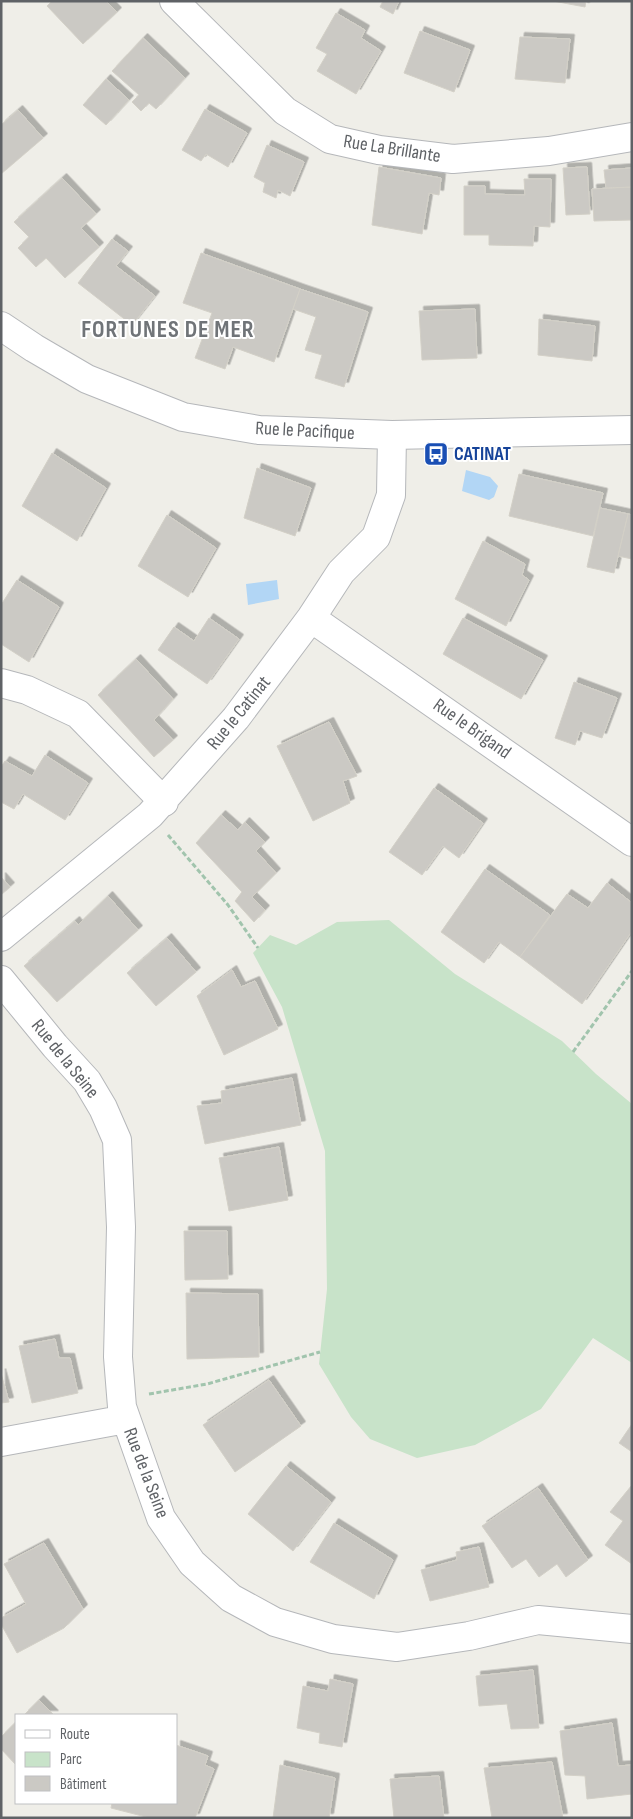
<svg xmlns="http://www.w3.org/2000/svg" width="633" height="1819" font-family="'Sofia Sans Condensed',sans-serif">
  <defs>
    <filter id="shadow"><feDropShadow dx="4.5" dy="-4.5" stdDeviation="0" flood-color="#0004"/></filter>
  </defs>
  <rect width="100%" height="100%" fill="#efeee8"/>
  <path fill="#c8e3c9" d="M389,920l66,54 107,67 34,33 36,30v259l-39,-25 -52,71 -66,36 -58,13 -47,-19 -19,-22 -32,-53 8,-75 -2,-138 -43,-144 -29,-54 17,-18 26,10 41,-23z"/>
  <path fill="#b2d6f5" d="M466,470l24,7 8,9 -4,11 -5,3 -27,-9z
    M277,580l2,19 -31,6 -2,-21z"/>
  <path fill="#cbc9c4" stroke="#d3d0c7" filter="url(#shadow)" d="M52,1h54l11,11 -34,32 -36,-38z
    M383,1h16l-6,13 -13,-7z
    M553,1h33l-1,6z
    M336,13l29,17 -4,8 20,13 -25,43 -39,-23 10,-17 -11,-6z
    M420,31l50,19 -16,42 -50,-19z
    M520,37l50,2 -5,44 -50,-4z
    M143,38l42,40 -29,31 -7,-6 -8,8 -9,-9 7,-7 -27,-24z
    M106,79l23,21 -23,25 -23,-20z
    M205,109l42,24 -19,34 -22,-13 -5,7 -19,-11z
    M18,110l25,28 -42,36v-49z
    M267,145l37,17 -14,34 -12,-6 -2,8 -13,-6 2,-9 -11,-6z
    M379,167l62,11 -2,17 -10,-2 -7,41 -50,-9z
    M587,167l3,47 -24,1 -3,-47z
    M632,168v19l-26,1 -2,-18z
    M62,178l34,36 -15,14 18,19 -34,31 -19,-20 -10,9 -18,-19 11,-11 -15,-15z
    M524,179h27l-1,48 -16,-1 -1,20 -44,-1v-10h-25v-49h21v8l40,1z
    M632,187v33l-38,1 -2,-32z
    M112,239l16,12 -12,15 39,30 -23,29 -54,-42z
    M201,253l99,36 -26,73 -41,-15 -8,22 -30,-11 17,-45 -29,-10z
    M300,289l68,23 -24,75 -29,-9 7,-23 -17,-5 11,-33 -23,-8z
    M475,309l2,49 -55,2 -3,-49z
    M539,319l56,7 -3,35 -54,-6z
    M52,453l54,35 -29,53 -55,-35z
    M257,468l54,20 -16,48 -51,-18z
    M519,474l84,19 -10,43 -84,-20z
    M600,508l28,6 -14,59 -27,-6z
    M628,514l4,1v44l-14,-3z
    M167,515l49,33 -28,49 -50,-31z
    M483,541l42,23 -3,11 7,5 -23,46 -51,-27z
    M17,580l42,27 -30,55 -28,-18v-39z
    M209,618l30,21 -32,45 -49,-34 16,-23 20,14z
    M463,618l80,42 -22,39 -78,-45z
    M136,659l37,40 -19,21 19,20 -19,17 -56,-62z
    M574,682l43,16 -15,40 -22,-7 -5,14 -20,-7z
    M329,722l28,54 -14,5 7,22 -37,18 -36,-75z
    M45,755l43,28 -23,37 -42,-26 -9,15 -13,-7v-35l4,-6 27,15z
    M434,788l49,35 -24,35 -16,-12 -21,29 -33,-23z
    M221,815l17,15 7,-8 20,20 -9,9 20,22 -24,24 13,13 -11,12 -19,-21 7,-9 -46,-49z
    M485,869l65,46 -30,42 -21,-15 -15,21 -43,-31z
    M1,877l9,10 -9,8z
    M607,883l25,20v28l-50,73 -62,-47 47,-63 21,14z
    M108,896l30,34 -81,72 -33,-36 51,-45 3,4z
    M167,938l29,34 -40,34 -29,-33z
    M232,970l9,17 14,-6 23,48 -54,26 -27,-59z
    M292,1078l9,47 -96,19 -8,-38 25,-3 -1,-12z
    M279,1147l9,53 -59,11 -10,-53z
    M184,1231h43l1,48 -43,1z
    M186,1293l72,1 1,63 -72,2z
    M55,1339l4,19h11l8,35 -46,10 -13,-57z
    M1,1373l8,29 -8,1z
    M269,1380l32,46 -66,46 -32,-47z
    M632,1424v28l-13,-9z
    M286,1466l45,36 -38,49 -45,-37z
    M632,1485v79l-27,-19 18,-24 -13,-9z
    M538,1488l50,72 -22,17 -9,-13 -18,13 -13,-18 -14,9 -30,-42z
    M334,1523l59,37 -19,39 -64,-37z
    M44,1543l39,66 -19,19 -47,25 -16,-29v-6l25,-14 -22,-40z
    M479,1547l10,40 -59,14 -9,-31 36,-10 -1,-8z
    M533,1670l6,58 -28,1 -4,-25 -28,2 -3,-30z
    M330,1679l23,5 -11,63 -23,-4 1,-10 -23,-5 6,-42 25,5z
    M39,1700l15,15h-30z
    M16,1722v43l-15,-16v-12z
    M612,1723l6,43 14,-1v29l-45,5 -2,-23 -20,-1 -5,-44z
    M176,1745l32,11 -3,9 9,4 -19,49h-45l-39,-10 1,-5h64z
    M552,1762l11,56h-71l-8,-50z
    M280,1765l55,13 -6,40h-56z
    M439,1776l5,42h-50l-4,-39z"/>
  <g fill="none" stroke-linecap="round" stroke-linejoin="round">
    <defs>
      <path id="minor" d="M174,1l111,110 45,28 49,11 74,9 96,-8 83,-14
        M1,326l33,22 53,31 96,38 76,13 133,5 240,-5
        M311,618l321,224
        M1,683l26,7 51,24 86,88
        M1,937l149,-122 86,-97 75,-100 30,-46 35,-35 15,-42 1,-60
        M1,980l54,66 32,35 16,27 14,32 4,87 -3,130 4,50 39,111 31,45 39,35 44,24 58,17 64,8 72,-11 69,-16 94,9
        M1,1442l125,-23"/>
    </defs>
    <use href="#minor" stroke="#b5b7ba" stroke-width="30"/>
    <path stroke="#a1c4ad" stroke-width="3" stroke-dasharray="5 2.5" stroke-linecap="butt" d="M168,835l60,70 30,43
      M573,1052l59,-81
      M149,1394l58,-10 113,-32"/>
    <use href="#minor" stroke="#fff" stroke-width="28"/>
  </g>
  <defs>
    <symbol id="bus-square" viewBox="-11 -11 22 22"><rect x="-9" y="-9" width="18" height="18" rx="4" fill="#1a4fb4" stroke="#fff"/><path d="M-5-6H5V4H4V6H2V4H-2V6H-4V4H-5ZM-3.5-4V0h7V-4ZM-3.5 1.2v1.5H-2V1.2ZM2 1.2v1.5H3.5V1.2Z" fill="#fff"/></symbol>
  </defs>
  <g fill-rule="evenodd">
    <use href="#bus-square" x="422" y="440" width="28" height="28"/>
  </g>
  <g text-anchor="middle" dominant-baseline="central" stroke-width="4" stroke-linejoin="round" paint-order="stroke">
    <g font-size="19" fill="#5f6266" stroke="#fff">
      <text transform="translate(392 149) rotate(9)">Rue La Brillante</text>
      <text transform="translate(305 431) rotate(3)">Rue le Pacifique</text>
      <text transform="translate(239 713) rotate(-51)">Rue le Catinat</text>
      <text transform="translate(472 729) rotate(35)">Rue le Brigand</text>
      <text transform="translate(65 1059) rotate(51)">Rue de la Seine</text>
      <text transform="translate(146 1473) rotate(69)">Rue de la Seine</text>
    </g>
    <g font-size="19" font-weight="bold" fill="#164399" stroke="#fff" text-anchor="start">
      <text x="454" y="454">CATINAT</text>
    </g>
    <g font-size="24" font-weight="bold" letter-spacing="1" fill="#707478" stroke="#fff">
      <text x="168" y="329">FORTUNES DE MER</text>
    </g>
  </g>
  <rect width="633" height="1819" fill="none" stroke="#5f6266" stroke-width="5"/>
  <rect x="15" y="1714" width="162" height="90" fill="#ffffff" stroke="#bfc0c2"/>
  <rect x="25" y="1730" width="25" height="8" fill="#ffffff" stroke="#bfc0c2"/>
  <text x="60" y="1739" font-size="15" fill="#5f6266">Route</text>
  <rect x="25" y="1752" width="25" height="15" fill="#c8e3c9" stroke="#bfc0c2"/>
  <text x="60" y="1764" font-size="15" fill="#5f6266">Parc</text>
  <rect x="25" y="1776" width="25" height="15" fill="#cbc9c4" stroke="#bfc0c2"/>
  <text x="60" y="1789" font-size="15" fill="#5f6266">Bâtiment</text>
</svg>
